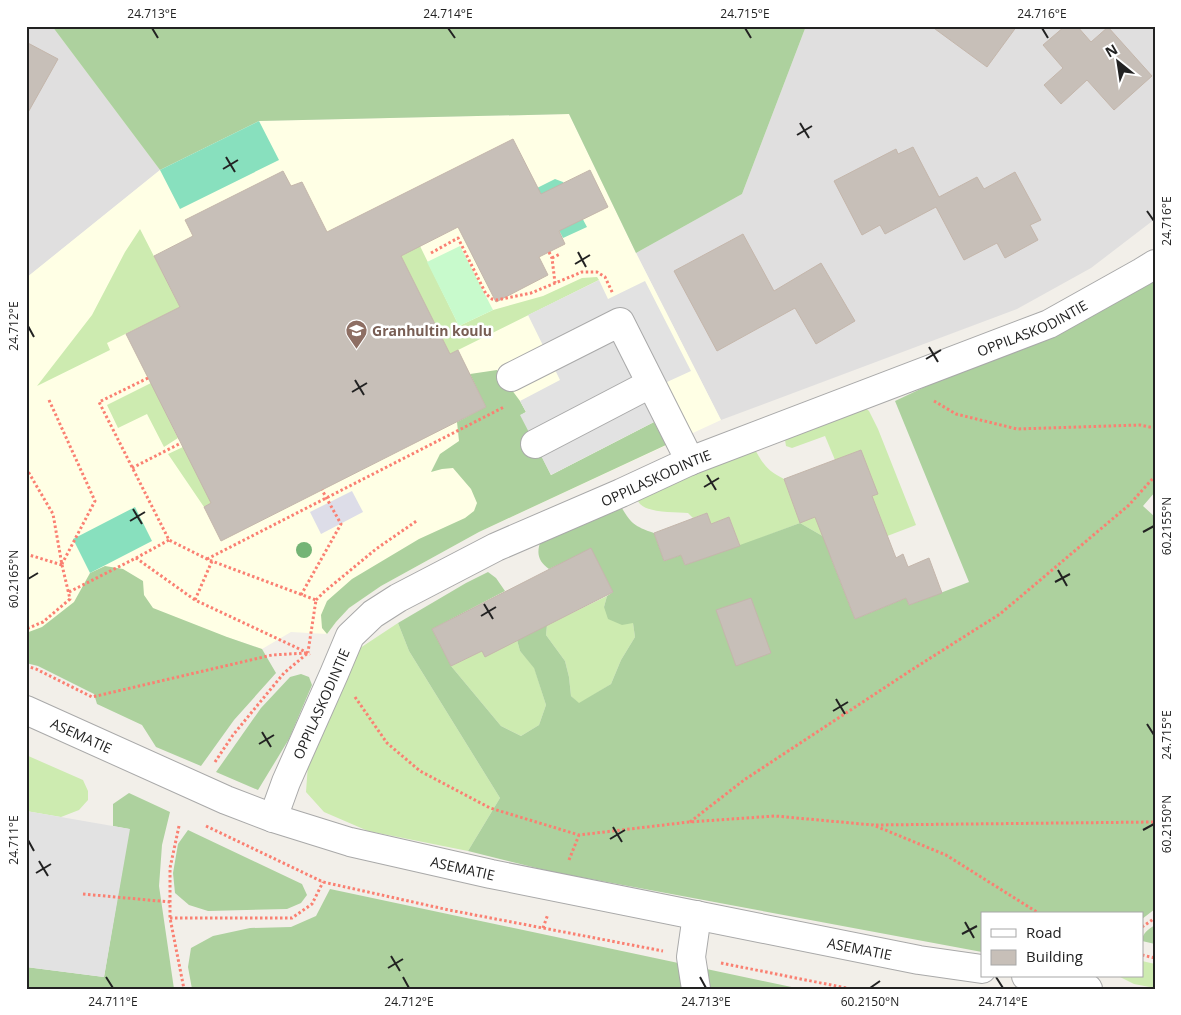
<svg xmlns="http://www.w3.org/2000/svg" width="1181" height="1015" font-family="'Open Sans',sans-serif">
  <rect width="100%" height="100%" fill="#f2efe9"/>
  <path fill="#e0dfdf" d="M26,26h26l108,144 -134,108z
    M806,26h349v193l-64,49 -74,41 -296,111 -85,-167 106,-59z"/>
  <path fill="#ffffe5" d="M569,114l67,139 85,167 -242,112 -98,54 -32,22 -13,14 -9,12 -36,-2 -29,17 -35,-12 -201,-3v-356l134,-108 99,-49z"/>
  <path fill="#cdebb0" d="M140,229l40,78 -73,36 3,7 -73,36 55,-71 33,-63z
    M420,246l39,80 34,-16 50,-14 39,-18 15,-1 2,3 -149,74 -49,-98z
    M151,383l27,55 -14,9 -17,-33 -29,14 -11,-23z
    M864,407l5,4 9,18 38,96 -47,18 -31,2 -38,-22 -60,23 -11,-29 -18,7 -4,-11 -14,5 -5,-5c-13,-1 -39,0 -48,-9 -2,-2 -3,-5 -4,-7l117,-51c10,18 13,24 31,33l16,43 77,-28 -16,-44 -26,10 -10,-24 -33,12 -6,-2 -1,-6 5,-6z
    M183,447l33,53 -12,7 -36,-53z
    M607,596l-3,11 29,16 2,14 -14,23 -10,24 -32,20 -8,-8 -2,-19 -4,-16 -19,-26 1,-10z
    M398,623l11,28 91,147 -32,53 -100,-20 -44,-19 -18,-20 2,-28 43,-110z
    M517,640l3,11 14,16 12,38 -7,20 -18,11 -20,-10 -50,-60 31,-15 3,5z
    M26,755l57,25 5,11v9l-9,10 -18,7 -35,-6z
    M1142,961l13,3v24l-21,-4 -16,-8h24z"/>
  <path fill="#add19e" d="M52,26h754l-64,168 -106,59 -67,-139 -310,7 -99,49z
    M1155,276v216l-12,14 12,11v392l-13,10v-5h-160v38l-429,-80 -85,-21 32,-53 -91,-147 -11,-28 68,-40 22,-11 8,6 9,13 -73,38 19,37 50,60 20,10 18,-11 7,-20 -12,-37 -14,-17 -3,-11 30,-15 -1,10 19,26 4,16 2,19 8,7 32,-19 10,-24 14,-23 -2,-14 -11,2 -14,-6 -4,-12 3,-11 6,-4 -22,-43 -42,20c-11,-8 -13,-16 -8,-29l79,-35c11,18 13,21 34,28l10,28 17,-6 4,10 115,-42 38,22 -7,13 24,61 51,-21 3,7 60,-23 -74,-181 252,-119z
    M497,370l23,31 6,11 -5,3 30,60 103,-53 12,23 -187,87 -98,54 -32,22 -13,14 -9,12 -5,-6 -1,-13 6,-14 25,-22 67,-40 46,-21 9,-7 3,-8 -6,-14 -18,-21 -11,1 -11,3 9,-18 19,-13 -2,-19 29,-15 -16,-33z
    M105,566l18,3 20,12 1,14 9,13 74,29 35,12 14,24 -42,47 -33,46 -45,-19 -14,-22 -45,-21 -3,-10 -56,-28 -12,-3v-30l16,-6 32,-25 16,-29z
    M301,674l8,3 3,8 -23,54 -31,51 -42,-18 45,-64 29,-31z
    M129,793l41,19 -8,33 -3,41 15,103h-148v-22l78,10 25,-148 -16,-3v-22z
    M188,830l114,54 5,11 -6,8 -14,6 -79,2 -19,-6 -14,-12 -2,-20 5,-29z
    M330,889l471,100h-609l-4,-22 3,-19 22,-12 37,-8 41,-1 25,-11z
    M1155,925v19l-13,-3c0,-8 7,-12 13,-16z"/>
  <path fill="#c8facc" d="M460,246l33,64 -34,16 -32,-64z"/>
  <path fill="#88e0be" d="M259,121l20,39 -99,49 -20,-39z
    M555,179l8,3 24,45 -24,11 -26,-50z
    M135,507l17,34 -62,32 -17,-34z"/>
  <path fill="#e2e2e2" d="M599,280l9,19 37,-18 46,90 -24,11 -13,40 -103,53 -31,-60 6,-3 -6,-11 40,-21 -32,-65z
    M26,811l104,18 -26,148 -78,-10z"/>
  <path fill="#dddde8" d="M352,491l11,21 -42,22 -11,-22z"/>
  <path fill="#c7bfb8" stroke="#c4b6ab" d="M931,26h86l-30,41z
    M1065,26h12l14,16 17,-15 44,49 -38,34 -27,-30 -26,24 -17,-19 19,-17 -20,-23z
    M26,42l32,17 -32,57z
    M513,139l28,55 49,-24 18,37 -49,24 6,13 -26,13 9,18 -52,27 -38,-75 -57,29 49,98 8,-4 28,57 -265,134 -17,-34 7,-4 -85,-169 54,-27 -26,-51 39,-20 -8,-16 98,-49 8,15 11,-4 25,50z
    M913,147l26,50 38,-20 7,12 31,-17 26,48 -11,5 8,15 -33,18 -8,-15 -33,17 -28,-53 -51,27 -5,-9 -18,10 -28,-54 62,-32 2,5z
    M743,234l31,57 47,-28 34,58 -39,23 -21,-36 -78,43 -43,-80z
    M861,450l17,44 -6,2 24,62 7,-4 5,13 21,-9 13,35 -33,12 -3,-7 -51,21 -40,-102 -15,6 -16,-44z
    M707,513l4,11 18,-7 11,29 -55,19 -4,-10 -17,6 -10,-28z
    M591,548l22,44 -128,65 -3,-6 -31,15 -19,-37z
    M751,598l20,55 -35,13 -20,-56z"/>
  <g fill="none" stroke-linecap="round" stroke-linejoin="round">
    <defs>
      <g id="minor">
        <path d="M511,377l109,-55 70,139"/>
        <path d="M535,444l115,-60"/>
        <path id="s1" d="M26,710l200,90 47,18 77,24 141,32 428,86 63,9"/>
        <path id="s2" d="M273,818l13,-36 48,-108 16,-38 23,-22 25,-16 98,-51 125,-54 69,-32 359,-137 93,-52 13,-8"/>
        <path d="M1026,976l62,13"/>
        <path d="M696,989l-5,-32 6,-42"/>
      </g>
    </defs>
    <use href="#minor" stroke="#a9a9a9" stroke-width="30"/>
    <path stroke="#fa8072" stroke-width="3" stroke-dasharray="2.5 2.5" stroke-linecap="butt" d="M549,252l3,6 3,25
      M431,253l27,-15 28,56 6,5 5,1 34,-7 51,-21h15l8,5 8,17
      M552,258l8,-4
      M148,378l-49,24 70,138 40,20 107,40 -8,52
      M49,400l46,101 -33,63
      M934,401l22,13 61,15 123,-4 15,3
      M26,468l27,46 9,51 8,34 -27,23 -17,7
      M132,468l49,-25
      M26,554l36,11
      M136,558l33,-18
      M207,559l297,-152
      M69,592l67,-34 59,42 113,53 2,2
      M301,595l40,-71 -19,-34
      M195,600l17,-39
      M316,600l8,-8 52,-43 42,-29
      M26,666l10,3 56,28 180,-42 34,-2
      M355,697l32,46 33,28 70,37 89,27 110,-13 86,-6 98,9 73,30 94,59
      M215,762l18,-27 51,-62 25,-21
      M690,822l54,-42 169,-111 87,-55 129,-109 26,-29
      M876,825l279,-3
      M179,826l-9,42v50l14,71
      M206,826l117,56 126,28 214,41
      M569,860l10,-25
      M83,894l87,8
      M170,918h122l20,-14 11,-22
      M1142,927l13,-9
      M543,928l5,-14
      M1142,955l13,3
      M721,963l130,26"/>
    <use href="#minor" stroke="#fff" stroke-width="28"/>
  </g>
  <circle fill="#74b475" cx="304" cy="550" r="8"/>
  <path fill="none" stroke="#222" stroke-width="2" d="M152,28l6,10M448,28l7,10M745,28l6,10M1042,28l6,10M800,123l9,15M797,135l15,-9M226,157l9,15M223,169l15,-9M1147,211l7,10M578,252l8,15M575,264l15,-9M28,326l6,11M929,347l9,15M926,359l15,-9M355,380l9,15M352,392l15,-9M707,475l9,15M704,487l15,-9M133,509l9,15M130,521l15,-9M1143,532l11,-6M1058,570l9,16M28,579l10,-6M1055,582l15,-8M484,604l9,15M481,616l15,-9M836,699l9,15M833,711l15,-9M1147,724l7,11M262,732l9,15M259,744l15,-9M613,827l9,15M1143,830l11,-6M610,839l15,-9M28,840l6,11M39,861l9,15M36,873l15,-9M965,922l9,16M962,934l15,-8M391,956l9,15M388,968l15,-9M106,977l7,11M403,977l6,11M700,977l6,11M996,977l7,11M870,988l10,-7"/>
  <defs>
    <symbol id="school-pin" viewBox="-11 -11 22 30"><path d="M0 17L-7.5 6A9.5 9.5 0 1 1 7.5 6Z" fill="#8d6e63" stroke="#fff"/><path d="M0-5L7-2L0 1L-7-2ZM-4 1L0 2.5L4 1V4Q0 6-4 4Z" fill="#fff"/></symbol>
  </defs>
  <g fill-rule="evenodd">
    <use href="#school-pin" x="344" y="318" width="25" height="34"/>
  </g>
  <g text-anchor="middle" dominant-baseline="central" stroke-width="5" stroke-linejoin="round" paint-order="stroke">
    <g font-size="14" fill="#222" stroke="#fff">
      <text stroke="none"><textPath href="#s2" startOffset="949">OPPILASKODINTIE</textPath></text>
      <text stroke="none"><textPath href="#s2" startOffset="544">OPPILASKODINTIE</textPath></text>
      <text stroke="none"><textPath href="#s2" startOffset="124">OPPILASKODINTIE</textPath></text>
      <text stroke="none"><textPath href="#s1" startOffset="61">ASEMATIE</textPath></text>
      <text stroke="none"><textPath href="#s1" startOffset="466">ASEMATIE</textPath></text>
      <text stroke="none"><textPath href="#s1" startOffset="871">ASEMATIE</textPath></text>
    </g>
    <g font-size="14" font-weight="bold" fill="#785e54" stroke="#fff" text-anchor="start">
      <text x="372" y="330">Granhultin koulu</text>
    </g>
  </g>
  <rect width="1181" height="1015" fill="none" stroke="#ffffff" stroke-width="55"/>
  <rect x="981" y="912" width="162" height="65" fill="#ffffff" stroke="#a7a7a7"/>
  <rect x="991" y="929" width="25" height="8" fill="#ffffff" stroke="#a7a7a7"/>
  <text x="1026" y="938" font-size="15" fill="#222222">Road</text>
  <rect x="991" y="950" width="25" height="15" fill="#c7bfb8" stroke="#a7a7a7"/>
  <text x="1026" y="962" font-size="15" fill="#222222">Building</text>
  <g transform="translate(1118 62) rotate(330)" stroke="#ffffff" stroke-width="4" paint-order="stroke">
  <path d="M0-4L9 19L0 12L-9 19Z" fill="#222222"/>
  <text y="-8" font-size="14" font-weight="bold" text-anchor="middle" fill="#222222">N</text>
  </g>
  <rect x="28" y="28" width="1126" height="960" fill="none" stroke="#222" stroke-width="2"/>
  <g font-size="12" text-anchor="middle" fill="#222">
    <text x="152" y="18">24.713°E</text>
    <text x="448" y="18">24.714°E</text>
    <text x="745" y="18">24.715°E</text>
    <text x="1042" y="18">24.716°E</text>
    <text transform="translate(1167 221) rotate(-90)" y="4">24.716°E</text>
    <text transform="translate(14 326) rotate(-90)" y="4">24.712°E</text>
    <text transform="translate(1167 526) rotate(-90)" y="4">60.2155°N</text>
    <text transform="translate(14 579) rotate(-90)" y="4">60.2165°N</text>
    <text transform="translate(1167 735) rotate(-90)" y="4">24.715°E</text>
    <text transform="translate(1167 824) rotate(-90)" y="4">60.2150°N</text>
    <text transform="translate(14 840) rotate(-90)" y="4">24.711°E</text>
    <text x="113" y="1006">24.711°E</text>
    <text x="409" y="1006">24.712°E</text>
    <text x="706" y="1006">24.713°E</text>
    <text x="870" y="1006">60.2150°N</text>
    <text x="1003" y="1006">24.714°E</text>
  </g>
</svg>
